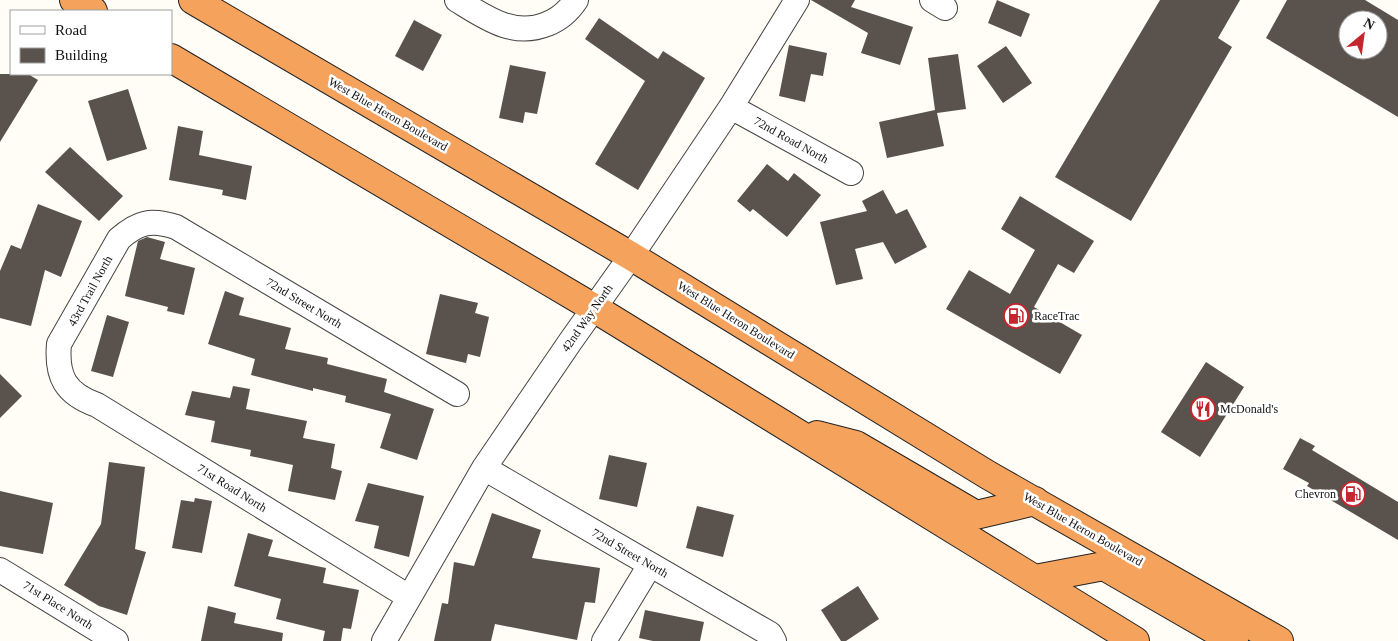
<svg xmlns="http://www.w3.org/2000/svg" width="1398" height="641" font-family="'Times New Roman',serif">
  <rect width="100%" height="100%" fill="#fffdf5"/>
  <path fill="#5a524d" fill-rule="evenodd" d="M811,0h44l-4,7 62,20 -13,38 -39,-12 7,-20z
    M997,0l33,14 -9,23 -33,-14z
    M1160,0h80l-22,38 14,9 -101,174 -76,-44z
    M1287,0h78l33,20v97l-132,-79zM1348,20h30v30h-30z
    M599,18l59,41 5,-8 42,27 -67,112 -43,-26 50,-83 -60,-42z
    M414,20l28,15 -19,36 -28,-15z
    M789,45l38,8 -4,23 -12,-2 -6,28 -26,-6z
    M1006,46l26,37 -29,20 -26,-37z
    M958,54l8,55 -29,4 7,33 -57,12 -8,-36 56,-12 -7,-52z
    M510,65l36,7 -9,42 -12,-2 -2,11 -24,-5z
    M0,74h28l10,6 -38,62z
    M128,89l19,60 -40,12 -19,-60z
    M178,126l25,5 -4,24 53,11 -6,34 -24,-5 1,-5 -54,-10z
    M70,147l53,49 -24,25 -54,-49z
    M767,164l21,17 6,-8 27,22 -34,42 -34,-28 -3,3 -13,-11z
    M883,190l13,24 11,-5 20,38 -32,17 -12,-22 -28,7 8,30 -27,6 -16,-63 47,-11 -5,-10z
    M1020,196l74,45 -20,32 -16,-9 -24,43 48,28 -22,39 -114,-65 23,-39 41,24 25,-44 -34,-21z
    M38,204l44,17 -21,56 -16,-7 -14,56 -31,-8v-47l11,-26 10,4z
    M147,237l18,5 -5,17 35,9 -11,47 -17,-4 1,-4 -43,-11 13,-55z
    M225,291l19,7 -5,17 52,13 -6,21 43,9 -1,6 60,15 -3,13 50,17 -17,51 -37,-12 11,-34 -46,-12 1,-6 -33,-8v3l-62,-16 4,-16 -47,-15z
    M440,294l38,9 -3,10 14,4 -9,40 -12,-3 -2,9 -40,-9z
    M107,315l22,7 -16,55 -22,-6z
    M1206,362l38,25 -44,70 -39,-25z
    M0,374l22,22 -22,22z
    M233,386l17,3 -4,20 61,12 -4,17 32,6 -4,24 11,3 -7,29 -47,-9 5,-26 -43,-9 1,-6 -40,-8 4,-21 -30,-6 7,-24 38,7z
    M1300,438l15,8 -3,4 86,52v38l-91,-54 2,-3 -26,-14z
    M609,455l38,8 -10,44 -38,-8z
    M109,462l36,5 -10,82 11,3 -19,63 -28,-9 -35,-21 37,-61z
    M368,483l56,13 -15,61 -35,-9 5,-22 -24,-5z
    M0,491l53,12 -10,51 -43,-8z
    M195,498l17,3 -10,52 -30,-5 9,-48 13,2z
    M697,506l37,9 -11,42 -37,-9z
    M492,513l49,17 -9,28 68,10 -5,35 -10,-1 -8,38 -82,-16 -4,17h-57l8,-38 6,1 6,-42 20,4z
    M248,533l25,7 -5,16 58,12 -3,15 36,7 -8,39 -8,-1 -2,13h-18l2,-10 -49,-12 5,-20 -47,-13z
    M858,586l21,33 -33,22h-5l-20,-31z
    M208,606l28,7 -2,10 49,10 -1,8h-81z
    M645,610l59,12 -4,19h-47l-14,-3z"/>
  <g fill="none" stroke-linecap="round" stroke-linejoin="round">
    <defs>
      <path id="minor" d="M457,0c28,17 56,38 90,24 13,-5 21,-12 29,-24
        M932,0l13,8
        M731,107l120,66
        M484,468l286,166 4,7
        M0,570l116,71
        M409,597l-312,-192c-31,-11 -41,-28 -38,-61l60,-105c19,-17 32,-20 57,-12l281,167
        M384,641l100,-173 86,-126 61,-86 100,-149 66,-107
        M604,641l46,-76"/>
      <path id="highway" d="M74,0l19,11
        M193,0l438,256 357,219 291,166
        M171,58l423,250 541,333
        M817,435l39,10 120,70 59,-14
        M1035,579l69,-13 130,75"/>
    </defs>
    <use href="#minor" stroke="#444" stroke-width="26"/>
    <use href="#highway" stroke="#222" stroke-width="30"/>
    <use href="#minor" stroke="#fff" stroke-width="24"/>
    <use href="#highway" stroke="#f5a25d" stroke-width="28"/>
  </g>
  <defs>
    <symbol id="fuel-ring" viewBox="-11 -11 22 22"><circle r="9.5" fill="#fff" stroke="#c4262e" stroke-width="1.5"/><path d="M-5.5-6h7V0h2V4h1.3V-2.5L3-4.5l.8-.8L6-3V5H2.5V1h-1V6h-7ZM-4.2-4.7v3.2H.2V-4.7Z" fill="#c4262e"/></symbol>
    <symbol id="restaurant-ring" viewBox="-11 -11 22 22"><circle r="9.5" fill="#fff" stroke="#c4262e" stroke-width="1.5"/><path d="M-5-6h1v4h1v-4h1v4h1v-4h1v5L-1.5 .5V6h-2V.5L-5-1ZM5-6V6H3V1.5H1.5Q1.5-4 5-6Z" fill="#c4262e"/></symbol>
  </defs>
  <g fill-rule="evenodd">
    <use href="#fuel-ring" x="1002" y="302" width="28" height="28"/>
    <use href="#restaurant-ring" x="1189" y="395" width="28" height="28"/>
    <use href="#fuel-ring" x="1339" y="480" width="28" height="28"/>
  </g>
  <g text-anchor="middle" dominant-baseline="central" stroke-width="5" stroke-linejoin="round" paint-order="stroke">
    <g font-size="12" fill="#111" stroke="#fff">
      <text transform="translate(388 114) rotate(30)">West Blue Heron Boulevard</text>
      <text transform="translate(791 140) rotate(29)">72nd Road North</text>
      <text transform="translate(90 291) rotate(-61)">43rd Trail North</text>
      <text transform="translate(304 303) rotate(31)">72nd Street North</text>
      <text transform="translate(587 318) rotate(-55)">42nd Way North</text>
      <text transform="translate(736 320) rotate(32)">West Blue Heron Boulevard</text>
      <text transform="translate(232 488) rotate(32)">71st Road North</text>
      <text transform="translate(1083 529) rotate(30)">West Blue Heron Boulevard</text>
      <text transform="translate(630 553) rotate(30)">72nd Street North</text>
      <text transform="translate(58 605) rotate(32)">71st Place North</text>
    </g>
    <g font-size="12" fill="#111" stroke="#fff" text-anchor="start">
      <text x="1034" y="316">RaceTrac</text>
      <text x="1220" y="409">McDonald's</text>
      <text x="1336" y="494" text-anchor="end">Chevron</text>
    </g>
  </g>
  <rect x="10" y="10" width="162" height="65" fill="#ffffff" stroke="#a0a0a0"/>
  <rect x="20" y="26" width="25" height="8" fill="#ffffff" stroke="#a0a0a0"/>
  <text x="55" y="35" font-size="15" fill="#111111">Road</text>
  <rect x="20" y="48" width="25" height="15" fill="#5a524d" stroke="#a0a0a0"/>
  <text x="55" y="60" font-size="15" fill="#111111">Building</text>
  <g transform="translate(1363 35) rotate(29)"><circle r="24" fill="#ffffff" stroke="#a0a0a0"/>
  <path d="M0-4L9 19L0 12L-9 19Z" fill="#c4262e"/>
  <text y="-8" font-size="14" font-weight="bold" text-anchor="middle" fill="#111111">N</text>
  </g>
</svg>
